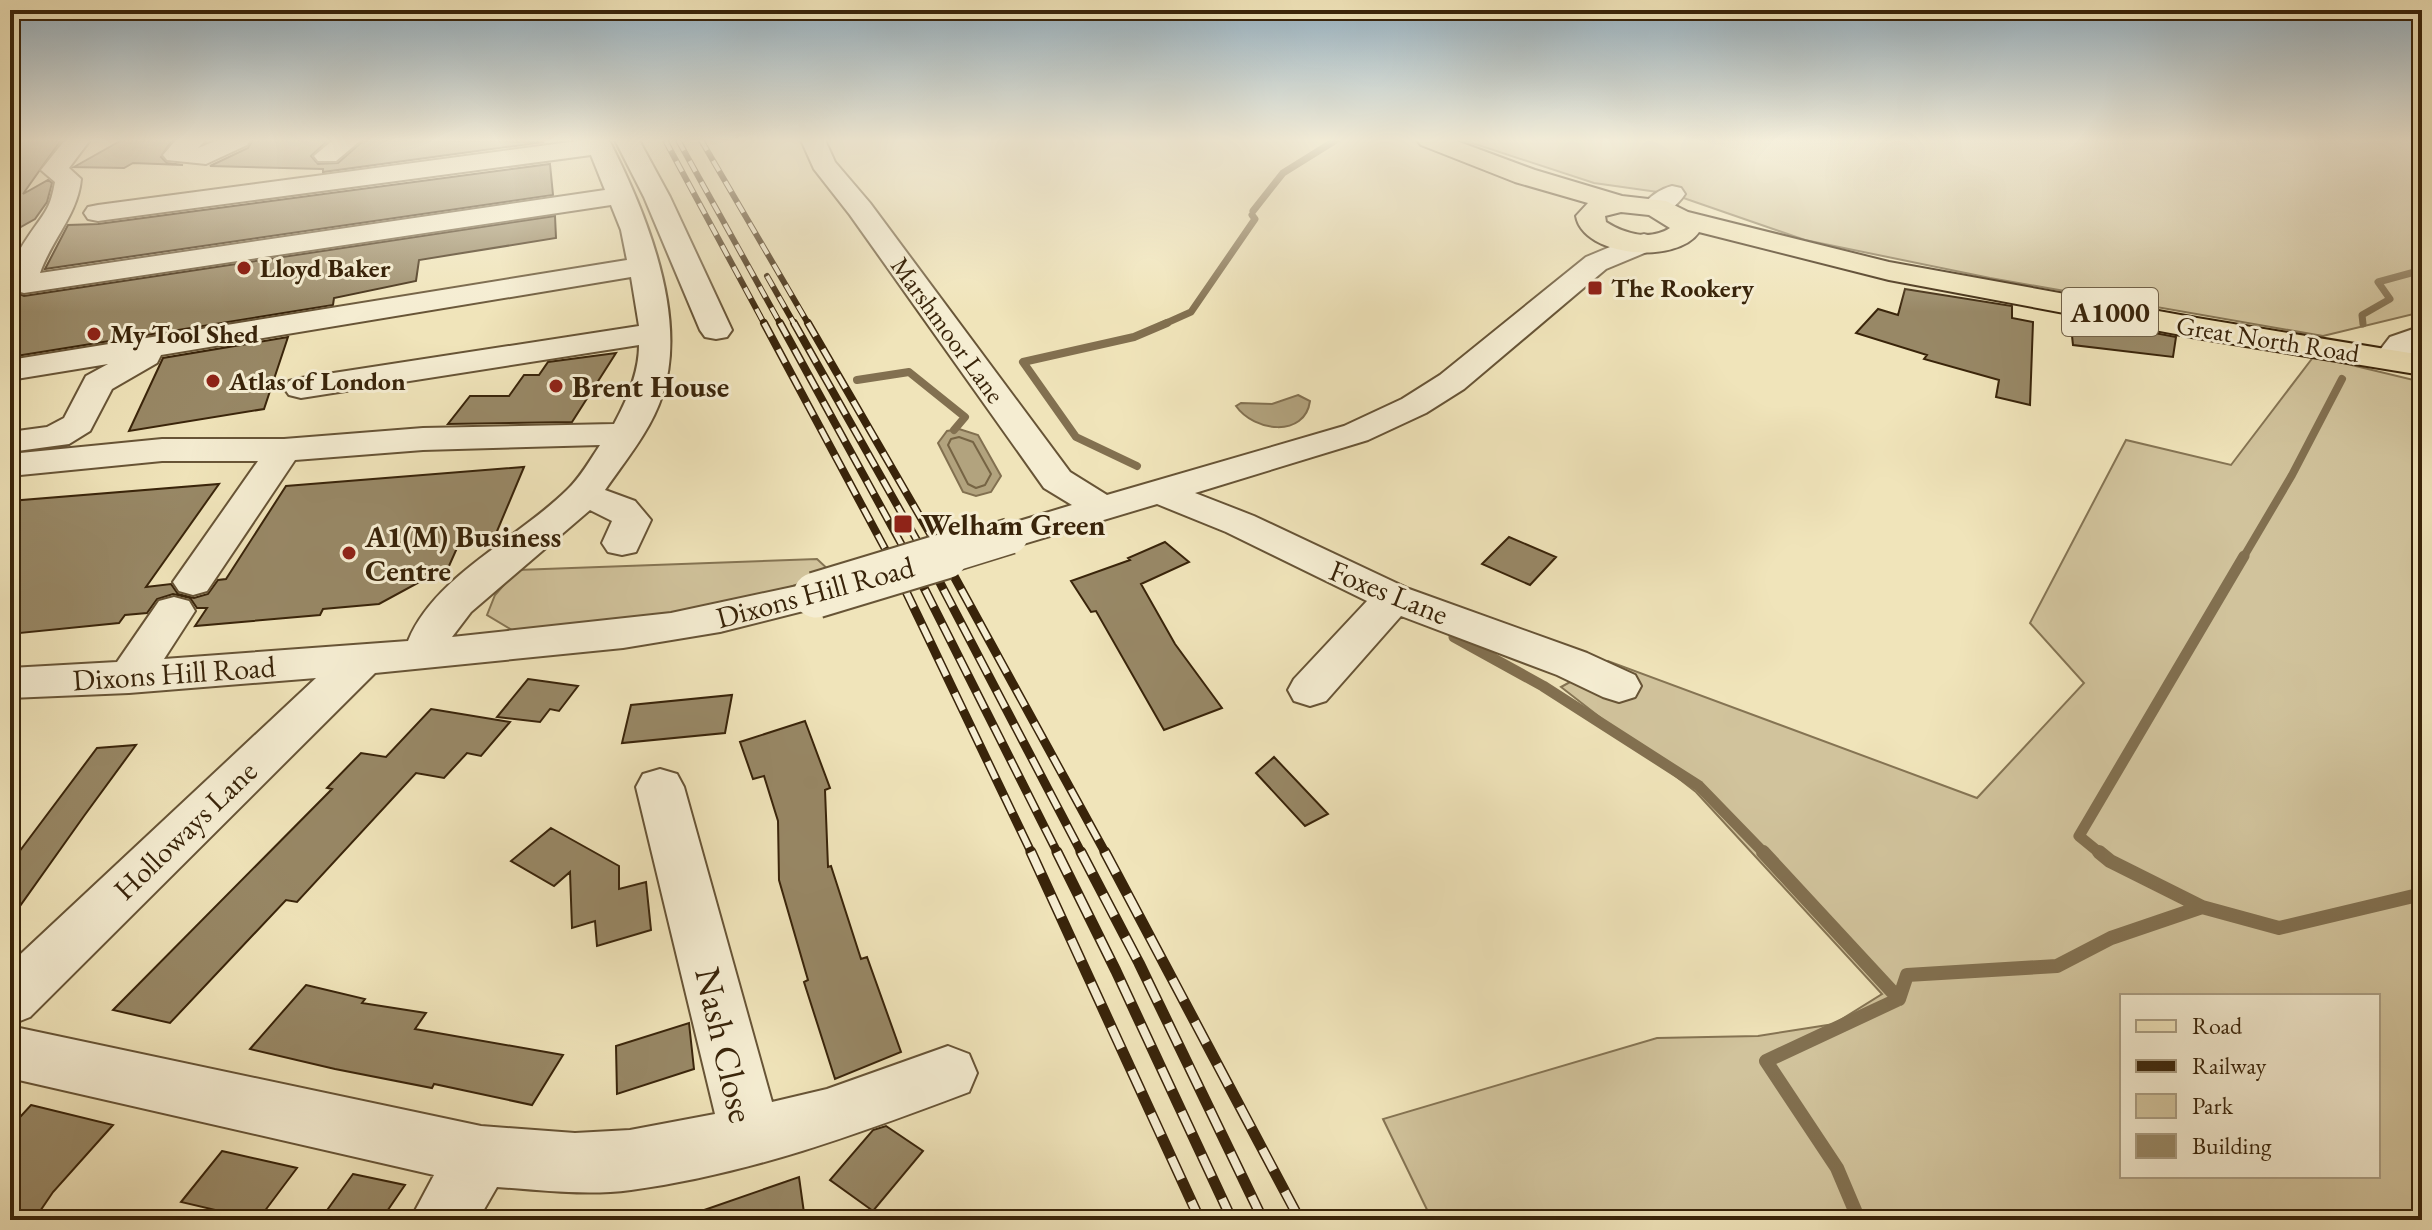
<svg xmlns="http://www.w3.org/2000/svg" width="2432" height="1230" font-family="'EB Garamond',serif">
  <rect width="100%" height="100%" fill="#f0e4ba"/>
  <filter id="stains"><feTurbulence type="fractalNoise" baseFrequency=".0025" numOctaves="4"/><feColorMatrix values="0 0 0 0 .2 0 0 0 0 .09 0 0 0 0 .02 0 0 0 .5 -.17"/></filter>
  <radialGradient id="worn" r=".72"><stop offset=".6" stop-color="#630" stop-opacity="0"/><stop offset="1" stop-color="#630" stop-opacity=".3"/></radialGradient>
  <path fill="#d1c39c" stroke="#857453" stroke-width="2" fill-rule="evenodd" d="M1463,140h959v172l-99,24 -333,-58 -185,-38 -133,-46 -78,-11z
    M2314,356l108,26v838h-990l-49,-101 274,-81 101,-2 76,-12 48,-30 -186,-202 -135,-105 47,-26 369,137 107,-115 -54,-60 96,-183 105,25zM2122,996h256v180h-256z
    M817,559l14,13 -71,26 -134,25 -109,10 -30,-18 8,-20 22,-25z"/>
  <path fill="#b2a37e" stroke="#827050" stroke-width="2" d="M1298,395l12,6c-5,37 -56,31 -74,5l5,-3 31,1z
    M959,429l19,6 23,41 -10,16 -15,4 -13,-4 -25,-49 9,-12z"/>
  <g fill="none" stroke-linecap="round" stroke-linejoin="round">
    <path stroke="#766444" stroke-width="2" d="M959,437l14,5 18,32 -6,11 -9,3 -8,-4 -20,-39 3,-6z"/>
    <path stroke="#827050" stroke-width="7" d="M1253,211l30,-38 53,-33
      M2363,324l-1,-9 28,-16 -12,-17 44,-12
      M1162,325l29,-13 64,-93 -3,-4"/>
    <path stroke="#827050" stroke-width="8" d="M857,380l52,-8 56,45 -11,13
      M1137,466l-61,-29 -53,-75 111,-25 33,-14
      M2243,558l49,-83 50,-96"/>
    <path stroke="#827050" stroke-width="11" d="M1454,637l89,49 156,100 66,68
      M2101,854l-22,-18 165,-280"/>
    <path stroke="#827050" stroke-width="14" d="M1763,852l136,147
      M2099,852l11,9 92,46 77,21 143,-34
      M1859,1220l-22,-52 -71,-107 133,-62 8,-24 150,-9 54,-28 91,-31"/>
  </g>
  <path fill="#988866" stroke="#39240a" stroke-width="2" d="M10,140h51l-38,54 25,-14 4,3 -5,19 -12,17 -25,14z
    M122,140h50l-11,17 6,6 16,2 -50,-2 -9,5 -50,-1z
    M253,140h75l-17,16 7,8 20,-1 26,-23 180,2 -221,30v-3l-113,-3 38,-18z
    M550,164l3,31 -508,74 23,-44 30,-1z
    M555,216l1,22 -137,22 -3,21 -82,17 -1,7 -323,52v-67l14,6z
    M1905,289l107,17v12l21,4 -3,83 -34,-8 3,-17 -75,-21 3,-4 -71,-22 22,-24 20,6z
    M2070,317l106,20 -3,20 -100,-12z
    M288,337l-24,72 -135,22 34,-73z
    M616,353l-44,69 -124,2 22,-28h39l15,-21h15l9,-13z
    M524,467l-29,69 -34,3 -12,27 -70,38 -56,5 -3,6 -125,11 12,-18h-10l-7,-10 -17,-4 -16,5 -10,14 -22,2 -6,8 -109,11v-133l209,-17 -73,103 25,-3 7,10 16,4 14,-4 10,-14 8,-1 60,-93z
    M1509,537l47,20 -26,28 -48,-21z
    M1165,542l24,20 -48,22 34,60 47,64 -58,22 -68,-119 -5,1 -20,-31 59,-21 -2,-2z
    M528,679l50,7 -19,25 -9,-2 -10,13 -43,-5z
    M732,695l-7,38 -103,10 9,-38z
    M431,709l79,13 -29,34 -14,-3 -23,25 -28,-5 -119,129 -11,-2 -116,123 -57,-13 219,-221 -5,-1 34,-35 25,4z
    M805,721l25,67 -5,2 3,77 3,-1 30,93 6,-2 34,95 -66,27 -31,-97 4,-2 -29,-100 -1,-59 -14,-45 -11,3 -13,-37z
    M136,745l-52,71 -74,104v-56l87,-116z
    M1274,757l54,57 -23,12 -49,-53z
    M551,828l68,38v23l27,-7 5,48 -54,16 -2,-25 -23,7 -2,-56 -16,14 -43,-25z
    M306,985l59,14 -3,4 64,10 -11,16 148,26 -31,50 -98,-21 -2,4 -97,-19 -85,-20z
    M689,1023l5,46 -77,25 -1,-48z
    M31,1105l82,20 -60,67 -19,28h-24v-92z
    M886,1126l37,25 -50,60 -43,-31 43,-50z
    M222,1151l75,17 -39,52 -77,-18z
    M353,1174l52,11 -24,35h-61z
    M799,1177l6,43h-117l-1,-4z"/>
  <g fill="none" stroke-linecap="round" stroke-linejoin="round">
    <defs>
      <path id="minor" d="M65,140h25l-21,28 12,11c-3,35 -29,60 -41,94l565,-83 -14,-35 -493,66 -10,-2 -4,-6 4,-6 10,-2 487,-65h24c36,70 80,177 53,256 -11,34 -37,65 -57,94l30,11 16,19 -15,32 -14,3 -14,-3 -6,-9 10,-22 -22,-11 -119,102 -19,25 219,-24 145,-31 15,4 6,9 -6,9 -111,28 -97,16 -248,25 -345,344 -20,8v-61l306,-286 -187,15 -119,5v-30l107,-6 42,-61 15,-4 15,4 6,10 -31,48 244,-18c26,-65 111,-103 159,-151 13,-12 23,-30 33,-45l-177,5 -128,10 -88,131 -14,4 -14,-4 -6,-9 85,-121h-96l-152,15v-22l152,-15h122l139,-11 191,-4c13,-24 25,-51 25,-79l-338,53 -12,-3 -5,-7 5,-7 12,-3 338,-52 -8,-49 -470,78 -4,8 -45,26 -22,42 -21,13 -59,8v-20l37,-5 17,-9 22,-42 22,-12 -98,16v-20l617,-100 -6,-30 -10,-25 -587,88 -11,-3c-13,-22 21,-60 32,-78 6,-9 8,-20 10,-30l-14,-12z
        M176,140h30l-8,8 20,-8h32l-3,5 -41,19 -39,-4 -4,-5z
        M333,140h28l-25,21h-18l-4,-5z
        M615,140h24l31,57 62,133 -5,7 -11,2 -11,-2 -5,-7 -56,-133z
        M801,140h24l10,22 35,41 200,269 37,23 237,-69 58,-27 38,-24 146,-118 48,-20 10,-3 10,3 4,6 -4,6 -48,20 -142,120 -38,24 -58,27 -173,53 59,23 155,73 178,64 48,22 6,11 -6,11 -16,5 -16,-5 -46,-22 -156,-59 -75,85 -16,5 -16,-5 -6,-11 6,-11 73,-78 -141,-69 -69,-28 -147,44 -14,-4 -6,-8 6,-8 76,-23 -28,-17 -194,-273 -36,-46z
        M1672,186l9,2 4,6c-9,14 -23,23 -40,19l-4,-6c8,-10 19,-18 31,-21z
        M2422,326v21c-21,8 -17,26 -45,19l-4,-7 17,-22z
        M660,769l17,5 7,13 88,315 55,-13 121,-43 21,8 8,19 -8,19c-111,42 -220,82 -338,98 -45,6 -90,0 -134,-3l-19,33h-68l24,-45 -424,-97v-52l471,100 94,7 55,-3 85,-16 -79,-327 7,-13z"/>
      <path id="major" d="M1417,140h37l81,30 87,26 44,5 22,11 201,50 308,56 225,37v20l-225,-37 -308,-58 -190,-48c-22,33 -116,25 -123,-16l12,-13 -73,-21 -94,-37zM1621,212l28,3 21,13c-20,13 -45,6 -64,-6l-1,-6z"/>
    </defs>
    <use href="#minor" stroke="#675436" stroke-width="4"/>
    <use href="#major" stroke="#39240a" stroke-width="4"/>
    <use href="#minor" fill="#f5edd2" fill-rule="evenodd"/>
    <use href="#major" fill="#f0e4ba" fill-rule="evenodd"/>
    <defs>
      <path id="rail-far3" d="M665,140l100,185
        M678,140l103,185
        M701,140l108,185
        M767,276l28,49"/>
      <path id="rail-far2" d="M764,323l126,235
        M780,323l129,235
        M794,323l133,235
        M808,323l136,235"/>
      <path id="rail-far1" d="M889,556l143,298
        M908,556l150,298
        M926,556l156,298
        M943,556l163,298"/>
      <path id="rail" d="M1031,852l169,368
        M1057,852l59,119 116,249
        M1081,852l58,111 124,257
        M1105,852l195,368"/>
    </defs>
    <use href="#rail-far3" stroke="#39240a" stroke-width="6"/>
    <use href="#rail-far2" stroke="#39240a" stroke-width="8"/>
    <use href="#rail-far1" stroke="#39240a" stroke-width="9"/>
    <use href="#rail" stroke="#39240a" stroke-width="11"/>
    <use href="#rail-far3" stroke="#f5edd2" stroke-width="4" stroke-dasharray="12" stroke-linecap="butt"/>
    <use href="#rail-far2" stroke="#f5edd2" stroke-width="5" stroke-dasharray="15" stroke-linecap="butt"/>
    <use href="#rail-far1" stroke="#f5edd2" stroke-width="6" stroke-dasharray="19" stroke-linecap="butt"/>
    <use href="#rail" stroke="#f5edd2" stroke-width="8" stroke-dasharray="24" stroke-linecap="butt"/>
    <defs>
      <path id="minor-bridge-far1" d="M939,558l71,-22"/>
      <path id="minor-bridge" d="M816,595l129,-39"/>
    </defs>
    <use href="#minor-bridge-far1" stroke="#675436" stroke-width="38" stroke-linecap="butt"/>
    <use href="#minor-bridge" stroke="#675436" stroke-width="49" stroke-linecap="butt"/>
    <use href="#minor-bridge-far1" stroke="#f5edd2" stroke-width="35"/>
    <use href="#minor-bridge" stroke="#f5edd2" stroke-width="45"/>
  </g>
  <linearGradient id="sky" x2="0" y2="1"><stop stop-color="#92adbe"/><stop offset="0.45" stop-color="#f8f3e0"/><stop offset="1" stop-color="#f8f3e0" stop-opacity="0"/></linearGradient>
  <rect width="2432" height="312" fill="url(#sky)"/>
  <g fill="#8f2418" stroke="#f5edd2" stroke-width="3">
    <circle cx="244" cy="268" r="8"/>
    <rect x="1587" y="280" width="16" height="16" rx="4"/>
    <circle cx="94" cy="334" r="8"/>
    <circle cx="213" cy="381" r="8"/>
    <circle cx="556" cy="386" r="8"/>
    <rect x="893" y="514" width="20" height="20" rx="4"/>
    <circle cx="349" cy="553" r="8"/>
  </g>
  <g text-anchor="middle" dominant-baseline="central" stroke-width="6" stroke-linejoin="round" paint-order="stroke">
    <g font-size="26" font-weight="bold" fill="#39240a" stroke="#f5edd2" text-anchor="start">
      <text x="260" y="268">Lloyd Baker</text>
      <text x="1611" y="288">The Rookery</text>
      <text x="110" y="334">My Tool Shed</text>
      <text x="229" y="381">Atlas of London</text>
    </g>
    <g font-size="26" fill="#39240a" stroke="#f5edd2">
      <text transform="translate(948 330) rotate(54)">Marshmoor Lane</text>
      <text transform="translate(2268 339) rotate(9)">Great North Road</text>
    </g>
    <rect fill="#f5edd2" stroke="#716046" stroke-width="2" x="2062" y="288" width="96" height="48" rx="6"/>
    <g font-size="28" font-weight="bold" fill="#39240a">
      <text x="2110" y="312">A1000</text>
    </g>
    <g font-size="30" font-weight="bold" fill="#39240a" stroke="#f5edd2" text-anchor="start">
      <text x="572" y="386">Brent House</text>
      <text x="921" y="524">Welham Green</text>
      <text x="365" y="536">A1(M) Business<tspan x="365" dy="34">Centre</tspan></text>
    </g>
    <g font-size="30" fill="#39240a" stroke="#f5edd2">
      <text transform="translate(815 592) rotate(-15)">Dixons Hill Road</text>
      <text transform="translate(1389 592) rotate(22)">Foxes Lane</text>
      <text transform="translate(174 673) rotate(-4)">Dixons Hill Road</text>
      <text transform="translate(185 830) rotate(-44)">Holloways Lane</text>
    </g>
    <g font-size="36" fill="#39240a" stroke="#f5edd2">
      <text transform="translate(725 1045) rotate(77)">Nash Close</text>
    </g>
  </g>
  <rect width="2432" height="1230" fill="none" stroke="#f0e4ba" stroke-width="40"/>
  <rect x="12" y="12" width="2408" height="1206" fill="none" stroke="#39240a" stroke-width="4"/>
  <rect x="20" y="20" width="2392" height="1190" fill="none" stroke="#39240a" stroke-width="2"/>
  <rect x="2120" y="994" width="260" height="184" fill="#f5edd2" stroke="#aa9d82" stroke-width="2"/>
  <rect x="2136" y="1020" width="40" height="12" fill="#f0e4ba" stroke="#aa9d82" stroke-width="2"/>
  <text x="2192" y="1034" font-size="24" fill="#39240a">Road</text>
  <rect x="2136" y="1060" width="40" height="12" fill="#39240a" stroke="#aa9d82" stroke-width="2"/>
  <text x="2192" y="1074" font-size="24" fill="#39240a">Railway</text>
  <rect x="2136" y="1094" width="40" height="24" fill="#d1c39c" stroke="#aa9d82" stroke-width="2"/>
  <text x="2192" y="1114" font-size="24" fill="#39240a">Park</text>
  <rect x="2136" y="1134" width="40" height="24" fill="#988866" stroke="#aa9d82" stroke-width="2"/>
  <text x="2192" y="1154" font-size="24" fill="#39240a">Building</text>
  <rect width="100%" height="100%" filter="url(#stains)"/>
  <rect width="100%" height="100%" fill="url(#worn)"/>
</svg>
